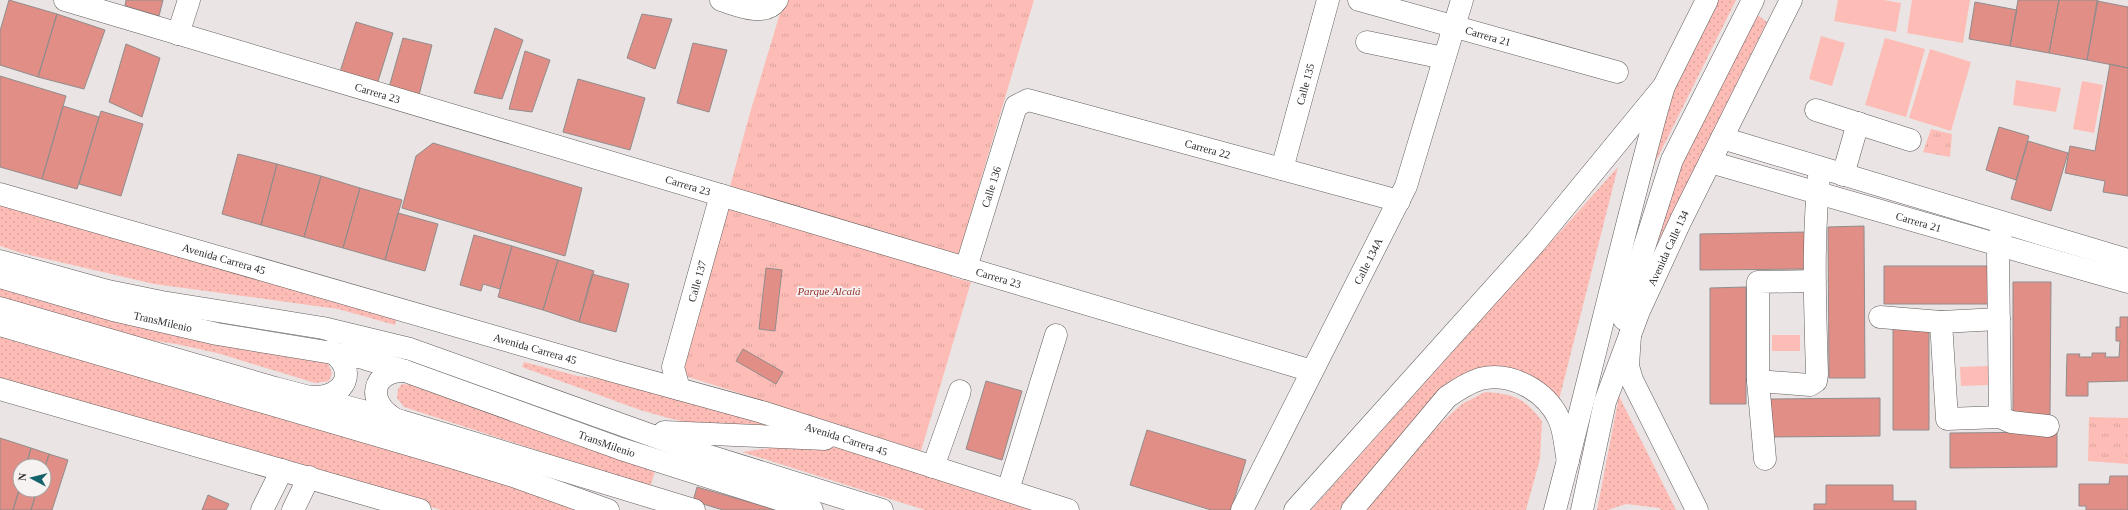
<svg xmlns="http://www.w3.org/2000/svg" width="2128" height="510" font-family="Georgia,serif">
  <defs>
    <pattern id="grass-dots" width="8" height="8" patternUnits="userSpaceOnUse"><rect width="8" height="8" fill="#fdbdb6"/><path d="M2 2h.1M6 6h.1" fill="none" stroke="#d9a39d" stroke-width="1.8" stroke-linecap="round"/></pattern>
    <pattern id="park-tufts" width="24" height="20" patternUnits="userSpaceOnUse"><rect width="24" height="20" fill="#fdbdb6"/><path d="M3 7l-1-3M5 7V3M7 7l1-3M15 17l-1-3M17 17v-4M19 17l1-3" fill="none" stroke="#d9a39d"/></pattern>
  </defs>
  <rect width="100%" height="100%" fill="#eae5e4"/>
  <path fill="url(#grass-dots)" d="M1715,0h21l-81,163 -7,-4 9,-33z
    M1755,13l12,9 -123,248 31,-106z
    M1618,167l-59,233 -15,-15 -95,-1 -110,126h-28z
    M0,203l397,114 -2,8 -57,-16 -184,-25 -133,-31 -21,-7z
    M0,280l327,81 5,12 -3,8 -14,2 -98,-30 -41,-9 -47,-7 -129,-36z
    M0,337c194,56 390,108 581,173h-140l-151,-46 -290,-82z
    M524,362l54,14 31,4 175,47 -74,1 -42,-10 -28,-8 -118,-43z
    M402,384l14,1 22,7 217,80 -5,15 -246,-80 -7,-9 1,-9z
    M1485,392c30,2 39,6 57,29l-2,38 -14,51h-164l78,-86 22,-20z
    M1619,396l57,114h-15l-2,-2 -33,-4 -18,6h-11z
    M819,446l32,3 189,61h-115l-183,-58 28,-4z"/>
  <path fill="url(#park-tufts)" d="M784,0h250l-82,277 19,5 -50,169 -242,-77 71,-261z
    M1931,129l21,5 -2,23 -27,-5z
    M2089,417l39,1v46l-40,-3z"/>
  <path fill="#fdbdb6" d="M1838,0h46l17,3 -5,29 -62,-11z
    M1912,0h58l-7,43 -56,-10z
    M1821,36l24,7 -13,43 -23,-7z
    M1885,38l40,11 -19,68 -41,-12z
    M1930,49l41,13 -20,69 -42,-13z
    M2016,80l45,8 -5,24 -43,-7z
    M2082,81l21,4 -9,48 -21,-4z
    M1772,335h28v16h-28z
    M1988,366v19l-27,1 -1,-19z"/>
  <path fill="#e18e86" stroke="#918c8c" d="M9,0l48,14 -19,63 -38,-12v-34z
    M126,0h37l-4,16 -34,-10z
    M2018,0h41l-10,53 -39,-7z
    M2059,0h39l-11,60 -38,-7z
    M2097,1l31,6v61l-41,-8z
    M1975,2l42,8 -7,36 -41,-7z
    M57,14l48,16 -21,59 -46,-12z
    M642,14l30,5 -17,50 -28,-11z
    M356,22l37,11 -17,55 -38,-10z
    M495,28l28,12 -21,59 -28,-6z
    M403,38l29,7 -14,54 -30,-8z
    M693,43l34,7 -18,62 -32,-9z
    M126,44l34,14 -18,59 -33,-15z
    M525,51l25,9 -18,52 -23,-3z
    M2110,64l18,4v128l-25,-4 2,-11 -40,-8 5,-27 25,5z
    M0,76l66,20 -24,83 -42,-12z
    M578,79l67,19 -15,52 -67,-18z
    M63,106l36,11 -22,72 -35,-10z
    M101,111l42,13 -22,72 -42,-12z
    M1999,127l30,9 -13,44 -30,-10z
    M2028,141l40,12 -17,58 -40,-12z
    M433,143l149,45 -17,68 -163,-48 14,-52z
    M238,154l39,10 -16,61 -39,-11z
    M277,164l44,12 -17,61 -43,-12z
    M321,176l39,12 -17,60 -39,-11z
    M360,188l42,12 -17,60 -42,-12z
    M398,213l40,11 -13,47 -40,-11z
    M1864,226l1,152h-36l-1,-151z
    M1808,232l1,37 -109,1v-36z
    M474,235l38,11 -12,43 -17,-5 -2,7 -21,-6z
    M512,246l46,14 -15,50 -45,-13z
    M558,260l36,11 -15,51 -36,-12z
    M1884,266h107l-1,38h-106z
    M766,268l16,2 -7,61 -16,-2z
    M592,274l37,10 -13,48 -37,-10z
    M2013,282h38l-1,133h-37z
    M1746,287v117h-36v-116z
    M2120,317h8v64l-40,1v14h-22l1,-42h13l-1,3h13v-4h14l-1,4h14l1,-16h-4v-14h4z
    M1893,323h36v107h-36z
    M743,349l40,23 -7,12 -40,-23z
    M986,381l36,10 -20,69 -36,-11z
    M1880,398v38l-111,1 -1,-38z
    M1147,430l99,30 -15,50h-20l-81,-25z
    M2057,432v35l-107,1v-35z
    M0,438l31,10 -5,18h-6v21l-7,23h-13z
    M31,448l18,6 -5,16v-4h-18z
    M49,454l19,6 -16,50h-21l6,-20h7v-20z
    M2110,476h18v34h-42v-4h-7v-22h30z
    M1826,485h67v16h23v9h-102v-6h12z
    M20,487v3h17l-6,20h-18z
    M697,487l80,23h-54l-30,-9z
    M208,495l21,9 -3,6h-24z"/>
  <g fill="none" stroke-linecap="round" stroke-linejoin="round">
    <defs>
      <g id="minor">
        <path id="s1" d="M65,0l1247,371"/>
        <path d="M721,0c16,5 44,18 56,0"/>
        <path id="s2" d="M1359,0l258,72"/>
        <path d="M178,34l11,-34"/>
        <path d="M1367,42l77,16"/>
        <path d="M1816,110l94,30"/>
        <path d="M1722,138l406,122"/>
        <path id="s3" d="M1710,162l418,120"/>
        <path id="s4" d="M1282,169l46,-169"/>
        <path d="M1843,175l15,-52"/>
        <path id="s5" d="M966,268l50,-162 12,-6 371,101"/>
        <path id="s6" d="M0,277l113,33 104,24 146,24 42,13 216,78 191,61"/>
        <path d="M1815,281l-57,1v99l52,4 6,-4 1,-7c-2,-69 -5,-138 3,-206"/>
        <path d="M0,308l275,80 126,33 293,89"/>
        <path d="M1880,317l61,5"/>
        <path d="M1999,319l-58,3 6,97 53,-2 11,5 37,4"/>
        <path d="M1758,381l7,78"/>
        <path id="s7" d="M679,389l-6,-22 48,-172"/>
        <path d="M313,397c33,1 46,-28 17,-46"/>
        <path d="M2000,417l-2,-163 3,-23"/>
        <path d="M395,419c-29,-16 -24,-49 10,-48"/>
        <path d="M933,467l27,-76"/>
        <path d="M1008,490l48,-155"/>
        <path id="s8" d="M1242,510l164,-324 56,-186"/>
      </g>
      <g id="major">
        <path d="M1624,319l10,-40 38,-119 81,-160"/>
        <path d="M262,510l20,-40"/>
        <path d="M293,510l16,-33"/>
        <path d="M1555,510c35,-133 66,-267 102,-400l7,-24 43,-86"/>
        <path id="s9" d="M1582,510l23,-108 34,-91 42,-91 110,-220"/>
      </g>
      <g id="highway">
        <path id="s10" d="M0,194l613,177 149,41 306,98"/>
        <path d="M0,261l108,30 54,11 161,26 87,21 299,107 173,54"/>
        <path d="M0,325l451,132 62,19 95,34"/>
        <path d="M1630,335l-2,31 4,14 65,130"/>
        <path d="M0,389l420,121"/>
        <path d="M664,432l161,7"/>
        <path d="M1295,510l240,-267 129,-157"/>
        <path d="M1352,510l95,-113c10,-7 21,-14 33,-18 31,-8 66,12 79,40 6,13 6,29 9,42"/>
      </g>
    </defs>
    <use href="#minor" stroke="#615d5c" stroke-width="23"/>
    <use href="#major" stroke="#615d5c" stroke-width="23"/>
    <use href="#highway" stroke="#615d5c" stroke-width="23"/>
    <use href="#minor" stroke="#fff" stroke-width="22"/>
    <use href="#major" stroke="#fff" stroke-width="22"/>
    <use href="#highway" stroke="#fff" stroke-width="22"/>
  </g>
  <g text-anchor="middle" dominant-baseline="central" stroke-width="3.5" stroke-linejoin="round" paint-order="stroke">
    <g font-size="11" fill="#2d2b2b" stroke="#f7f2f2">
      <text stroke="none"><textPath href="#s2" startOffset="134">Carrera 21</textPath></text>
      <text stroke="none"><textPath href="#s4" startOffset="88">Calle 135</textPath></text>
      <text stroke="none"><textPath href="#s1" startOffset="326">Carrera 23</textPath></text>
      <text stroke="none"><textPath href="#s5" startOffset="369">Carrera 22</textPath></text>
      <text stroke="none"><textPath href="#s1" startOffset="650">Carrera 23</textPath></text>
      <text stroke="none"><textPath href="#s5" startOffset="85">Calle 136</textPath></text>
      <text stroke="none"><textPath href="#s3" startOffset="217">Carrera 21</textPath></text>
      <text stroke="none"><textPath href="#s9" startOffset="277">Avenida Calle 134</textPath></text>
      <text stroke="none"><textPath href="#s10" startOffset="233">Avenida Carrera 45</textPath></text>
      <text stroke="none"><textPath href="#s8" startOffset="279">Calle 134A</textPath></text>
      <text stroke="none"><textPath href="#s1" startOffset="974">Carrera 23</textPath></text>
      <text stroke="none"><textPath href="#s7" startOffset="112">Calle 137</textPath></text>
      <text stroke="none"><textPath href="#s6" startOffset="169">TransMilenio</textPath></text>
      <text stroke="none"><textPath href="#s10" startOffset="557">Avenida Carrera 45</textPath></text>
      <text stroke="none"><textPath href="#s10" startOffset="881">Avenida Carrera 45</textPath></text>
      <text stroke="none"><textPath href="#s6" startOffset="631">TransMilenio</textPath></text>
    </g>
    <g font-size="11" font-style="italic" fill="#93312d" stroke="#f7f2f2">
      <text x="829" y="291">Parque Alcalá</text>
    </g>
  </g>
  <g transform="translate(32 478) rotate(277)"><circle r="19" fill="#f7f2f2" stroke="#a6a2a2"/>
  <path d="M0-3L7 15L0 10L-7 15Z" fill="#14626b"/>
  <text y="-6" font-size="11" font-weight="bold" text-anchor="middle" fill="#2d2b2b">N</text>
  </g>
</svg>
